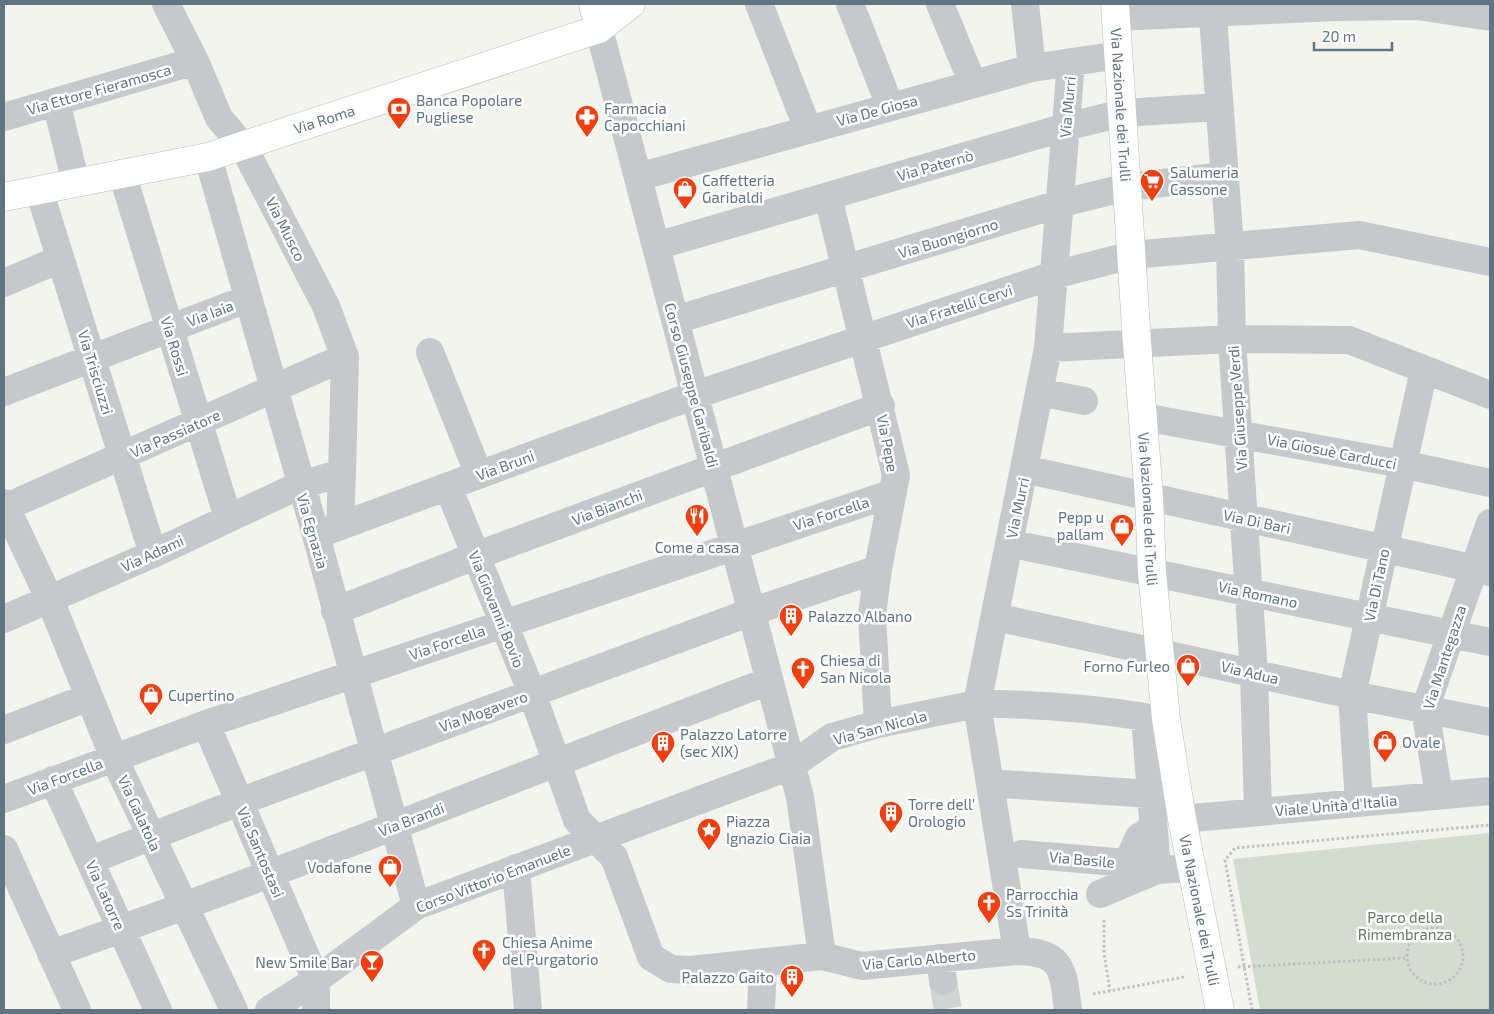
<svg xmlns="http://www.w3.org/2000/svg" width="1494" height="1014" font-family="'Exo 2',sans-serif">
  <rect width="100%" height="100%" fill="#f4f4ef"/>
  <path fill="#d4dcd0" d="M1490,833v177h-230l-27,-151z"/>
  <g fill="none" stroke-linecap="round" stroke-linejoin="round">
    <path stroke="#cfd4d4" stroke-width="28" stroke-dasharray="28 14" stroke-linecap="butt" d="M943,981l5,29"/>
    <defs>
      <g id="secondary">
        <path d="M593,4l6,25"/>
        <path id="s1" d="M1115,4l22,339 12,154 3,75 14,147 16,100 38,191"/>
        <path id="s2" d="M4,197l204,-40 391,-128 32,-25"/>
      </g>
    </defs>
    <use href="#secondary" stroke="#b5bbbf" stroke-width="29"/>
    <path stroke="#bec0c2" stroke-width="3" stroke-dasharray="2.5 2.5" stroke-linecap="butt" d="M1104,920v33l6,38
      M1407 956a28 28 0 1 1 56 0a28 28 0 1 1-56 0Z
      M1238,967l169,-9
      M1093,994l91,-17
      M1252,1010l-27,-150 10,-12 255,-23"/>
    <path stroke="#c6c9cc" stroke-width="28" d="M166,4l29,57 24,57 24,28 83,160 19,51 -3,116
      M759,4l49,125
      M850,4l40,102
      M940,4l33,80
      M1025,4l7,64
      M1212,4l18,242 2,93 22,334 4,139
      M1116,17l220,-10 81,-1 73,11
      M56,102l20,81
      M4,117l191,-56
      M208,157l108,378 100,371
      M122,173l106,345
      M638,177l394,-109 87,-13
      M39,190l114,364
      M828,197l68,278 -18,94 -6,46 6,109
      M656,246l410,-119 56,-14 97,-6
      M4,283l56,-24
      M675,320l384,-116 68,-17 97,-11
      M1048,348l184,-9 117,1 141,55
      M430,352l49,123
      M4,392l243,-93
      M1039,392l45,9
      M1143,417l259,47 88,19
      M1024,469l466,103
      M448,487l84,206 45,127 37,37 37,100 20,12 19,1 132,-14 -22,-159 -201,-768
      M4,503l46,97 64,158 120,252
      M4,508l341,-151
      M316,535l379,-140 359,-120 78,-20 227,-20 131,27
      M1027,547l463,95
      M335,611l140,-55 406,-150
      M4,619l149,-65 147,-69 42,-12 -2,53
      M1009,620l343,75 138,27
      M995,704c51,1 100,5 150,13l12,153
      M206,724l110,256v30
      M4,730l85,-33
      M53,780l105,230
      M1003,784l147,10
      M1439,795l-14,-86 65,-186
      M4,799l202,-75 687,-231
      M1359,803l-7,-108 72,-325
      M1182,819l308,-28
      M4,849l73,161
      M1022,854l105,9 12,-26 14,-9
      M91,860l148,-58 512,-190 127,-43
      M516,868l12,142
      M1100,894l57,-24 35,-2
      M1017,951l-40,-247 71,-356 23,-286
      M51,954c242,-85 479,-183 718,-273
      M822,956l40,10 155,-15c46,1 46,18 51,59
      M940,958l3,23
      M269,1010l47,-30 100,-74 375,-140 41,-29 46,-13 99,-20
      M761,1010l2,-47"/>
    <use href="#secondary" stroke="#fff" stroke-width="28"/>
  </g>
  <defs>
    <symbol id="bank-pin" viewBox="-11 -11 22 30"><path d="M0 17L-7.5 6A9.5 9.5 0 1 1 7.5 6Z" fill="#f53e0e" stroke="#fff"/><path d="M-6-4H6V4H-6ZM0-2.3a2.3 2.3 0 1 0 0 4.6a2.3 2.3 0 1 0 0-4.6Z" fill="#fff"/></symbol>
    <symbol id="pharmacy-pin" viewBox="-11 -11 22 30"><path d="M0 17L-7.5 6A9.5 9.5 0 1 1 7.5 6Z" fill="#f53e0e" stroke="#fff"/><path d="M-2-6h4v4h4v4h-4v4h-4v-4h-4v-4h4Z" fill="#fff"/></symbol>
    <symbol id="supermarket-pin" viewBox="-11 -11 22 30"><path d="M0 17L-7.5 6A9.5 9.5 0 1 1 7.5 6Z" fill="#f53e0e" stroke="#fff"/><path d="M-6-5.5h2.5l.6 2H6L4.5 2H-2.5L-4.4-4H-6ZM-1.5 3.2a1.3 1.3 0 1 0 .1 0ZM3 3.2a1.3 1.3 0 1 0 .1 0Z" fill="#fff"/></symbol>
    <symbol id="shop-pin" viewBox="-11 -11 22 30"><path d="M0 17L-7.5 6A9.5 9.5 0 1 1 7.5 6Z" fill="#f53e0e" stroke="#fff"/><path d="M-5-2.5h2.3a2.7 3.5 0 0 1 5.4 0H5L5.5 6h-11ZM-1.5-2.5h3a1.5 2.3 0 0 0-3 0Z" fill="#fff"/></symbol>
    <symbol id="restaurant-pin" viewBox="-11 -11 22 30"><path d="M0 17L-7.5 6A9.5 9.5 0 1 1 7.5 6Z" fill="#f53e0e" stroke="#fff"/><path d="M-5-6h1v4h1v-4h1v4h1v-4h1v5L-1.5 .5V6h-2V.5L-5-1ZM5-6V6H3V1.5H1.5Q1.5-4 5-6Z" fill="#fff"/></symbol>
    <symbol id="building-pin" viewBox="-11 -11 22 30"><path d="M0 17L-7.5 6A9.5 9.5 0 1 1 7.5 6Z" fill="#f53e0e" stroke="#fff"/><path d="M-4-6H4V6H1V3H-1V6H-4ZM-2.5-4.3h1.7v1.8h-1.7ZM.8-4.3h1.7v1.8H.8ZM-2.5-1h1.7V.8h-1.7ZM.8-1h1.7V.8H.8Z" fill="#fff"/></symbol>
    <symbol id="church-pin" viewBox="-11 -11 22 30"><path d="M0 17L-7.5 6A9.5 9.5 0 1 1 7.5 6Z" fill="#f53e0e" stroke="#fff"/><path d="M-1.2-6h2.4v3.5h3.3v2.4h-3.3V6h-2.4V-.1h-3.3v-2.4h3.3Z" fill="#fff"/></symbol>
    <symbol id="sight-pin" viewBox="-11 -11 22 30"><path d="M0 17L-7.5 6A9.5 9.5 0 1 1 7.5 6Z" fill="#f53e0e" stroke="#fff"/><path d="M0-6L1.8-2.2L6-1.7L2.9 1.2L3.7 5.4L0 3.3L-3.7 5.4L-2.9 1.2L-6-1.7L-1.8-2.2Z" fill="#fff"/></symbol>
    <symbol id="bar-pin" viewBox="-11 -11 22 30"><path d="M0 17L-7.5 6A9.5 9.5 0 1 1 7.5 6Z" fill="#f53e0e" stroke="#fff"/><path d="M-6-5H6L.8 .8V4.5H3.5V6h-7V4.5H-.8V.8Z" fill="#fff"/></symbol>
  </defs>
  <g fill-rule="evenodd">
    <use href="#bank-pin" x="385" y="95" width="28" height="38"/>
    <use href="#pharmacy-pin" x="573" y="103" width="28" height="38"/>
    <use href="#supermarket-pin" x="1138" y="167" width="28" height="38"/>
    <use href="#shop-pin" x="671" y="175" width="28" height="38"/>
    <use href="#restaurant-pin" x="683" y="502" width="28" height="38"/>
    <use href="#shop-pin" x="1108" y="512" width="28" height="38"/>
    <use href="#building-pin" x="777" y="602" width="28" height="38"/>
    <use href="#shop-pin" x="1174" y="652" width="28" height="38"/>
    <use href="#church-pin" x="789" y="655" width="28" height="38"/>
    <use href="#shop-pin" x="137" y="681" width="28" height="38"/>
    <use href="#shop-pin" x="1371" y="728" width="28" height="38"/>
    <use href="#building-pin" x="649" y="729" width="28" height="38"/>
    <use href="#building-pin" x="877" y="799" width="28" height="38"/>
    <use href="#sight-pin" x="695" y="816" width="28" height="38"/>
    <use href="#shop-pin" x="376" y="853" width="28" height="38"/>
    <use href="#church-pin" x="975" y="889" width="28" height="38"/>
    <use href="#church-pin" x="470" y="937" width="28" height="38"/>
    <use href="#bar-pin" x="358" y="948" width="28" height="38"/>
    <use href="#building-pin" x="778" y="963" width="28" height="38"/>
  </g>
  <g text-anchor="middle" dominant-baseline="central" stroke-width="5" stroke-linejoin="round" paint-order="stroke">
    <g font-size="15" fill="#607483" stroke="#fff">
      <text transform="translate(99 89) rotate(-16)">Via Ettore Fieramosca</text>
      <text stroke="none"><textPath href="#s1" startOffset="101">Via Nazionale dei Trulli</textPath></text>
      <text transform="translate(1067 107) rotate(-85)">Via Murri</text>
      <text transform="translate(877 110) rotate(-15)">Via De Giosa</text>
      <text stroke="none"><textPath href="#s2" startOffset="330">Via Roma</textPath></text>
      <text transform="translate(935 165) rotate(-16)">Via Paternò</text>
      <text transform="translate(286 229) rotate(63)">Via Musco</text>
      <text transform="translate(948 238) rotate(-17)">Via Buongiorno</text>
      <text transform="translate(959 306) rotate(-18)">Via Fratelli Cervi</text>
      <text transform="translate(210 313) rotate(-21)">Via Iaia</text>
      <text transform="translate(175 346) rotate(73)">Via Rossi</text>
      <text transform="translate(96 372) rotate(73)">Via Trisciuzzi</text>
      <text transform="translate(692 385) rotate(75)">Corso Giuseppe Garibaldi</text>
      <text transform="translate(1237 408) rotate(-94)">Via Giuseppe Verdi</text>
      <text transform="translate(175 433) rotate(-24)">Via Passiatore</text>
      <text transform="translate(888 443) rotate(79)">Via Pepe</text>
      <text transform="translate(1332 451) rotate(11)">Via Giosuè Carducci</text>
      <text transform="translate(505 465) rotate(-20)">Via Bruni</text>
      <text transform="translate(607 507) rotate(-21)">Via Bianchi</text>
      <text transform="translate(1017 508) rotate(-78)">Via Murri</text>
      <text stroke="none"><textPath href="#s1" startOffset="506">Via Nazionale dei Trulli</textPath></text>
      <text transform="translate(831 513) rotate(-18)">Via Forcella</text>
      <text transform="translate(1257 521) rotate(12)">Via Di Bari</text>
      <text transform="translate(313 531) rotate(74)">Via Egnazia</text>
      <text transform="translate(152 553) rotate(-25)">Via Adami</text>
      <text transform="translate(1376 585) rotate(-78)">Via Di Tano</text>
      <text transform="translate(1258 594) rotate(12)">Via Romano</text>
      <text transform="translate(497 609) rotate(68)">Via Giovanni Bovio</text>
      <text transform="translate(447 642) rotate(-19)">Via Forcella</text>
      <text transform="translate(1444 657) rotate(-72)">Via Mantegazza</text>
      <text transform="translate(1250 672) rotate(13)">Via Adua</text>
      <text transform="translate(483 711) rotate(-20)">Via Mogavero</text>
      <text transform="translate(880 727) rotate(-15)">Via San Nicola</text>
      <text transform="translate(65 776) rotate(-21)">Via Forcella</text>
      <text transform="translate(1336 805) rotate(-5)">Viale Unità d'Italia</text>
      <text transform="translate(140 813) rotate(65)">Via Galatola</text>
      <text transform="translate(411 819) rotate(-21)">Via Brandi</text>
      <text transform="translate(261 852) rotate(67)">Via Santostasi</text>
      <text transform="translate(1082 859) rotate(5)">Via Basile</text>
      <text transform="translate(493 878) rotate(-21)">Corso Vittorio Emanuele</text>
      <text transform="translate(106 895) rotate(66)">Via Latorre</text>
      <text stroke="none"><textPath href="#s1" startOffset="911">Via Nazionale dei Trulli</textPath></text>
      <text transform="translate(919 959) rotate(-5)">Via Carlo Alberto</text>
    </g>
    <g font-size="15" fill="#607483" stroke="#fff" text-anchor="start">
      <text x="416" y="100">Banca Popolare<tspan x="416" dy="17">Pugliese</tspan></text>
      <text x="604" y="108">Farmacia<tspan x="604" dy="17">Capocchiani</tspan></text>
      <text x="1170" y="172">Salumeria<tspan x="1170" dy="17">Cassone</tspan></text>
      <text x="702" y="180">Caffetteria<tspan x="702" dy="17">Garibaldi</tspan></text>
      <text x="1104" y="517" text-anchor="end">Pepp u<tspan x="1104" dy="17">pallam</tspan></text>
      <text x="697" y="547" text-anchor="middle">Come a casa</text>
      <text x="808" y="616">Palazzo Albano</text>
      <text x="820" y="660">Chiesa di<tspan x="820" dy="17">San Nicola</tspan></text>
      <text x="1170" y="666" text-anchor="end">Forno Furleo</text>
      <text x="168" y="695">Cupertino</text>
      <text x="680" y="734">Palazzo Latorre<tspan x="680" dy="17">(sec XIX)</tspan></text>
      <text x="1402" y="742">Ovale</text>
      <text x="908" y="804">Torre dell'<tspan x="908" dy="17">Orologio</tspan></text>
      <text x="726" y="821">Piazza<tspan x="726" dy="17">Ignazio Ciaia</tspan></text>
      <text x="372" y="867" text-anchor="end">Vodafone</text>
      <text x="1006" y="894">Parrocchia<tspan x="1006" dy="17">Ss Trinità</tspan></text>
      <text x="502" y="942">Chiesa Anime<tspan x="502" dy="17">del Purgatorio</tspan></text>
      <text x="354" y="962" text-anchor="end">New Smile Bar</text>
      <text x="774" y="977" text-anchor="end">Palazzo Gaito</text>
    </g>
    <g font-size="15" fill="#657a5f" stroke="#fff">
      <text x="1405" y="917">Parco della<tspan x="1405" dy="17">Rimembranza</tspan></text>
    </g>
  </g>
  <rect width="1494" height="1014" fill="none" stroke="#607483" stroke-width="10"/>
  <path d="M1314 42v8h78v-8" fill="none" stroke="#607483" stroke-width="2.5"/>
  <text x="1322" y="42" font-size="15" fill="#607483" stroke="#ffffff" stroke-width="4" paint-order="stroke">20 m</text>
</svg>
